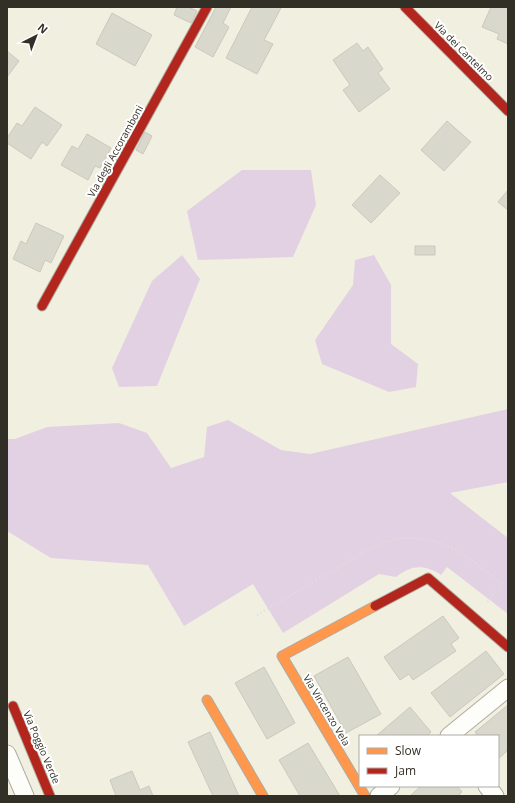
<svg xmlns="http://www.w3.org/2000/svg" width="515" height="803" font-family="'Open Sans',sans-serif">
  <rect width="100%" height="100%" fill="#f1efe0"/>
  <path fill="#e2d1e3" d="M242,170h69l5,35 -23,52 -95,3 -11,-49z
    M182,255l18,24 -43,107 -38,1 -7,-19 40,-87z
    M374,255l17,30v59l27,20 -2,23 -27,5 -67,-28 -7,-24 38,-55 2,-25z
    M508,409v73l-58,11 58,45v76l-61,-47 -6,8c-17,-11 -29,-10 -45,2l-17,-3 -96,59 -30,-49 -69,42 -36,-61 -97,-7 -44,-27v-92h8l32,-12 72,-4 28,10 24,35 33,-11 3,-30 21,-7 53,30 29,4z"/>
  <path fill="#d9d8cc" stroke="#cbc9bd" d="M177,7h11l9,4 -6,12 -17,-8z
    M216,7h15l-8,16 6,4 -16,30 -18,-10z
    M252,7h27l2,1 -17,32 9,4 -16,30 -31,-16z
    M491,7h17v37l-11,-5 2,-5 -17,-7z
    M112,13l40,22 -17,31 -39,-22z
    M357,43l6,8 5,-4 15,22 -5,4 12,16 -31,23 -16,-22 7,-5 -17,-25z
    M7,51l12,10 -12,16z
    M35,107l27,18 -15,21 -5,-4 -11,17 -24,-16v-5l10,-15 5,3z
    M447,121l24,21 -27,29 -23,-21z
    M145,132l7,4 -9,18 -7,-4z
    M87,134l24,14 -11,20 -5,-2 -7,14 -27,-15 11,-19 6,3z
    M380,175l20,18 -29,30 -19,-18z
    M508,190v20l-10,-8z
    M36,223l28,13 -13,27 -6,-3 -5,12 -27,-13 8,-18 5,3z
    M415,246h20v9h-20z
    M443,616l16,22 -8,6 5,7 -43,29 -4,-6 -9,6 -16,-23z
    M486,651l18,23 -54,43 -19,-24z
    M348,657l33,57 -35,19 -32,-57z
    M264,667l31,56 -28,16 -32,-56z
    M508,705v45l-10,9v-23h-20l-3,-4z
    M410,707l21,25 -4,4h-51z
    M210,732l29,64h-26l-25,-54z
    M308,743l32,53h-40l-21,-36z
    M132,771l8,19 9,-4 4,10h-37l-6,-16z
    M421,786h36l5,6 -4,4h-48z"/>
  <g fill="none" stroke-linecap="round" stroke-linejoin="round">
    <defs>
      <path id="street" d="M449,736l59,-48
        M7,754l18,42
        M487,786l8,10
        M379,796l12,-10"/>
      <path id="slow" d="M207,700l56,96
        M365,796l-83,-140 93,-50"/>
      <path id="jam" d="M405,7l103,104
        M42,306l165,-299
        M375,606l53,-28 80,69
        M13,706l37,90"/>
    </defs>
    <use href="#street" stroke="#aeaca1" stroke-width="19"/>
    <use href="#slow" stroke="#aeaca1" stroke-width="11"/>
    <use href="#jam" stroke="#aeaca1" stroke-width="11"/>
    <path stroke="#e0dfda" stroke-width="2.5" stroke-dasharray="1 3" stroke-linecap="butt" d="M257,615l111,-65 16,-7 15,-5h16l19,3 18,7 19,12 31,24 -16,20"/>
    <use href="#street" stroke="#fdfdfa" stroke-width="17"/>
    <use href="#slow" stroke="#ff974d" stroke-width="9"/>
    <use href="#jam" stroke="#b3261e" stroke-width="9"/>
  </g>
  <g text-anchor="middle" dominant-baseline="central" stroke-width="4" stroke-linejoin="round" paint-order="stroke">
    <g font-size="10" fill="#323026" stroke="#fff">
      <text transform="translate(464 51) rotate(45)">Via dei Cantelmo</text>
      <text transform="translate(115 151) rotate(-61)">Via degli Accoramboni</text>
      <text transform="translate(327 710) rotate(59)">Via Vincenzo Vela</text>
      <text transform="translate(42 747) rotate(67)">Via Poggio Verde</text>
    </g>
  </g>
  <rect width="515" height="803" fill="none" stroke="#323026" stroke-width="16"/>
  <rect x="359" y="735" width="140" height="52" fill="#ffffff" stroke="#adaca8"/>
  <rect x="367" y="748" width="20" height="6" fill="#ff974d" stroke="#adaca8"/>
  <text x="395" y="755" font-size="12" fill="#323026">Slow</text>
  <rect x="367" y="768" width="20" height="6" fill="#b3261e" stroke="#adaca8"/>
  <text x="395" y="775" font-size="12" fill="#323026">Jam</text>
  <g transform="translate(36 36) rotate(42)" stroke="#ffffff" stroke-width="3" paint-order="stroke">
  <path d="M0-3L7 15L0 10L-7 15Z" fill="#323026"/>
  <text y="-6" font-size="11" font-weight="bold" text-anchor="middle" fill="#323026">N</text>
  </g>
</svg>
